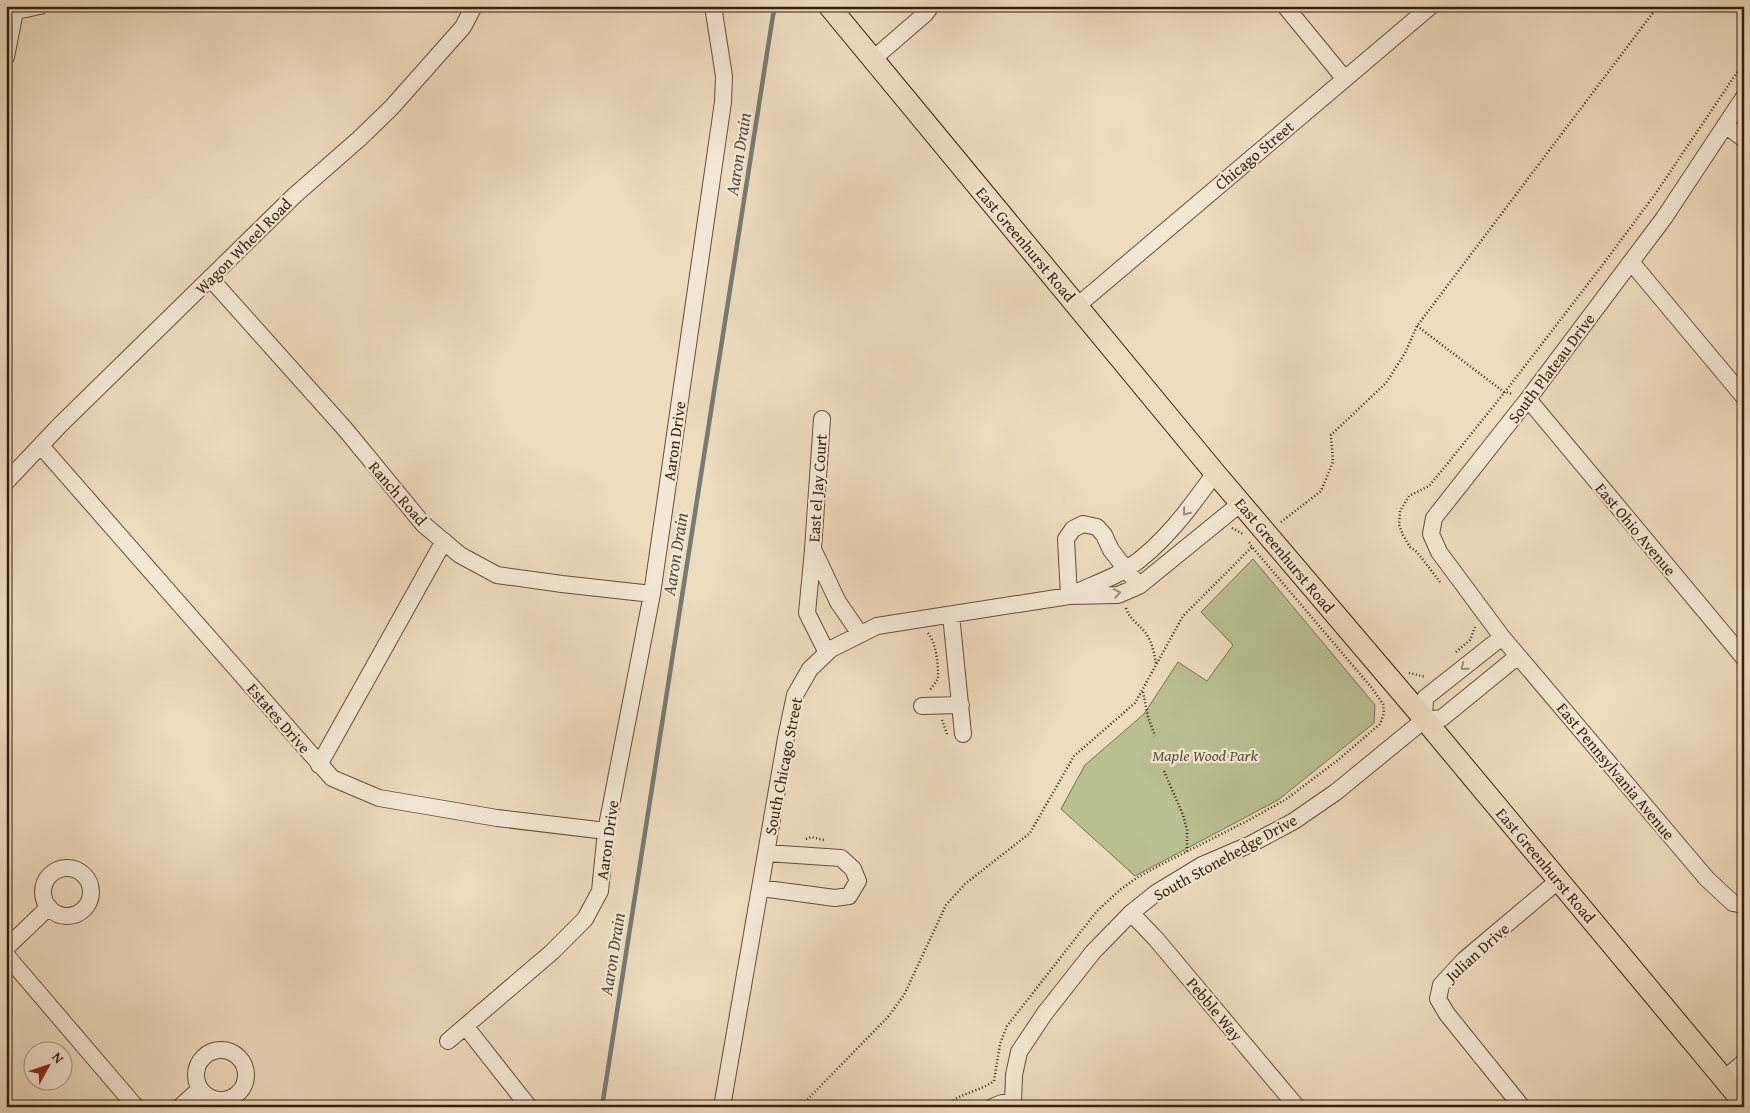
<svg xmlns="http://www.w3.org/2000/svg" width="1750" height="1113" font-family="'Gentium Book Plus',serif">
  <rect width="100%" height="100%" fill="#eedcbf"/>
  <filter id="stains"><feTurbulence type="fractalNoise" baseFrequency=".004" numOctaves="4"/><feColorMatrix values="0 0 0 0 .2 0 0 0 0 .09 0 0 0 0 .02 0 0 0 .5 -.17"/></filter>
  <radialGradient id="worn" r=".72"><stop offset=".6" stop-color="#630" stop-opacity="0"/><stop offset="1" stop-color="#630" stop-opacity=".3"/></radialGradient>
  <path fill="#b9c091" stroke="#78704e" d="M1253,559l122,146 -1,18 -96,77 -143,76 -74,-67 24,-44 59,-51 34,-52 29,19 26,-36 -32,-33z"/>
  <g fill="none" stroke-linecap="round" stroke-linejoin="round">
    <path stroke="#757b76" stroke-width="4.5" d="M602,1107l171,-1092 3,-9"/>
    <defs>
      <path id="minor" d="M1285,6l59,72
        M16,11l24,-5
        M6,57l10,-51
        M873,59l52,-45 6,-8
        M1744,97l-80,121 -136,181 -94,119 -3,16 8,18 63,85 205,242 26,24 11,2
        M1725,125l19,14
        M1631,262l113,135
        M210,278l135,151 78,95 37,31 37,20 65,9 90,10
        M1077,306l354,-300
        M1528,399l216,259
        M822,419l-9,130 25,53 22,32
        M41,446l291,332 47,20 118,20 109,13
        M6,482l54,-57 235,-230 64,-56 33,-32 71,-80 11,-21
        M813,550l-6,63 20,40
        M1075,593c15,-7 39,-16 52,-24 36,-24 63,-61 88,-96
        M1069,596l-3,-57 7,-10 10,-5 14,3 7,8 7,15 22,28
        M951,615l12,119
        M922,706l39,-1
        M1424,720l1,-22 77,-61
        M319,765l125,-224
        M43 892a24 24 0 1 1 48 0a24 24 0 1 1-48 0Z
        M760,888l75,10 14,-2 9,-15 -5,-12 -12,-11 -75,-5
        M1131,913l25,26 141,168
        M6,948l43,-41
        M6,955l130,152
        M466,1027l63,80
        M448,1041l104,-89 33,-33 15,-28 6,-60 46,-237 71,-492 1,-26 -11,-70
        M196 1075a25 25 0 1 1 50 0a25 25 0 1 1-50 0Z
        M1724,1079l20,-17
        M180,1107l20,-18
        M722,1107l64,-369 9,-43 15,-26 21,-20 46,-23 192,-30 49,-1 21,-9 102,-83
        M992,1107l10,-4h11l1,-28 5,-23 26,-39 48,-61 38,-39 25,-20 46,-28 49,-21 43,-23 42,-29 88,-72 18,-2 76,-62
        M1522,1107l-75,-93 -9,-15 3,-14 23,-25 95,-80"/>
      <path id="major" d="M829,6l386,467 200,235 329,395"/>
    </defs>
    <use href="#minor" stroke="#644e39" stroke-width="18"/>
    <use href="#major" stroke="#361f0c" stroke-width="23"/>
    <path stroke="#361f0c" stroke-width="2.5" stroke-dasharray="1 2.5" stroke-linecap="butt" d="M1417,326l87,66 9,2
      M1281,522l40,-31 12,-29 -2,-27 55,-52 19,-30 12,-27 241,-320
      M1232,528l11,6
      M1440,582l-23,-30 -7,-5 -7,-12 -4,-10 1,-14 9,-15 20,-10 19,-23 60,-75 93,-121 55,-74 88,-131
      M1126,608c4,11 10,14 17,22 8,8 11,22 13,33
      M928,633c9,12 10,31 10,46l-8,11
      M1456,652l14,-12 5,-13
      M1409,673l17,4
      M1143,692l5,25 7,19
      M942,720l5,14
      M1164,771l19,44 4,15v22
      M806,839l5,-2 13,3
      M800,1107l88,-90 16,-22 42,-90 19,-21 65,-51 44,-77 61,-53 48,-87 69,-69
      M945,1107c13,-14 34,-15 49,-26l6,-37 7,-18 90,-115 24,-22 17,-12 28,-15 81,-41 38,-21 53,-40 42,-36 4,-11 -1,-9 -12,-17 -119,-140 -3,-5"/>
    <use href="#minor" stroke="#f4e8d5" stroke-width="16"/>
    <use href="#major" stroke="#eedcbf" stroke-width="21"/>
  </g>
  <defs><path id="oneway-chevron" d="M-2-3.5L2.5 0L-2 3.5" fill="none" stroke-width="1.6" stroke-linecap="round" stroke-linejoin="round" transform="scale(1.25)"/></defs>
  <g stroke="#9e8e7b">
    <use href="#oneway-chevron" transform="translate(1186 512) rotate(129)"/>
    <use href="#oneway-chevron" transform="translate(1117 593) rotate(-11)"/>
    <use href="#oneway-chevron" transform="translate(1464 667) rotate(141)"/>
  </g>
  <g text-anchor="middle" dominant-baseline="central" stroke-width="4.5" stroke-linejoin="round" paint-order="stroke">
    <g font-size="16" fill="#361f0c" stroke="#f4e8d5">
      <text transform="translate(1254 155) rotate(-40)">Chicago Street</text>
      <text transform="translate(1026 244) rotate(50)">East Greenhurst Road</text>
      <text transform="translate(243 246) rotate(-45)">Wagon Wheel Road</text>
      <text transform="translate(1551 368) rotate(-53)">South Plateau Drive</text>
      <text transform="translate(674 441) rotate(-82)">Aaron Drive</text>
      <text transform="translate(817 488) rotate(-86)">East el Jay Court</text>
      <text transform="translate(398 493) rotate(49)">Ranch Road</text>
      <text transform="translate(1636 529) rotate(50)">East Ohio Avenue</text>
      <text transform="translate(1285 555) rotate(50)">East Greenhurst Road</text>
      <text transform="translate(279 718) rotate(49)">Estates Drive</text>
      <text transform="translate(783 766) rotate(-79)">South Chicago Street</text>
      <text transform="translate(1616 771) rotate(50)">East Pennsylvania Avenue</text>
      <text transform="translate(607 840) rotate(-82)">Aaron Drive</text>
      <text transform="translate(1225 857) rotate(-29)">South Stonehedge Drive</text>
      <text transform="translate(1546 865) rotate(50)">East Greenhurst Road</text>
      <text transform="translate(1477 952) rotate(-42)">Julian Drive</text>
      <text transform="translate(1215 1009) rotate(50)">Pebble Way</text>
    </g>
    <g font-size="16" font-style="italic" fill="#5d4f34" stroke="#f4e8d5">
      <text x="1205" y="755">Maple Wood Park</text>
    </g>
    <g font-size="18" font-style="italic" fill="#564d41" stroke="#f4e8d5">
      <text transform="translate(738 154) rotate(-81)">Aaron Drain</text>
      <text transform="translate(675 554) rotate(-81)">Aaron Drain</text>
      <text transform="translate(612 954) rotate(-81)">Aaron Drain</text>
    </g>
  </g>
  <rect width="1750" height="1113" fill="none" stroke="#eedcbf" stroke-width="25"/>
  <rect x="8" y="8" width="1735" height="1098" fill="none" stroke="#361f0c" stroke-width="2.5"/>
  <rect x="12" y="12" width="1725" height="1088" fill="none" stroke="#361f0c"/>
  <g transform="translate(48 1066) rotate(50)"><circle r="24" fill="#f4e8d5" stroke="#a89885"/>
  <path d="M0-4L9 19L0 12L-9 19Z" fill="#8f2418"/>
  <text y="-8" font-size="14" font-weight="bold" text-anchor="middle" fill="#361f0c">N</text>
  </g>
  <rect width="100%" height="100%" filter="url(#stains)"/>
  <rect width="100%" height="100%" fill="url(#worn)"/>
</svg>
